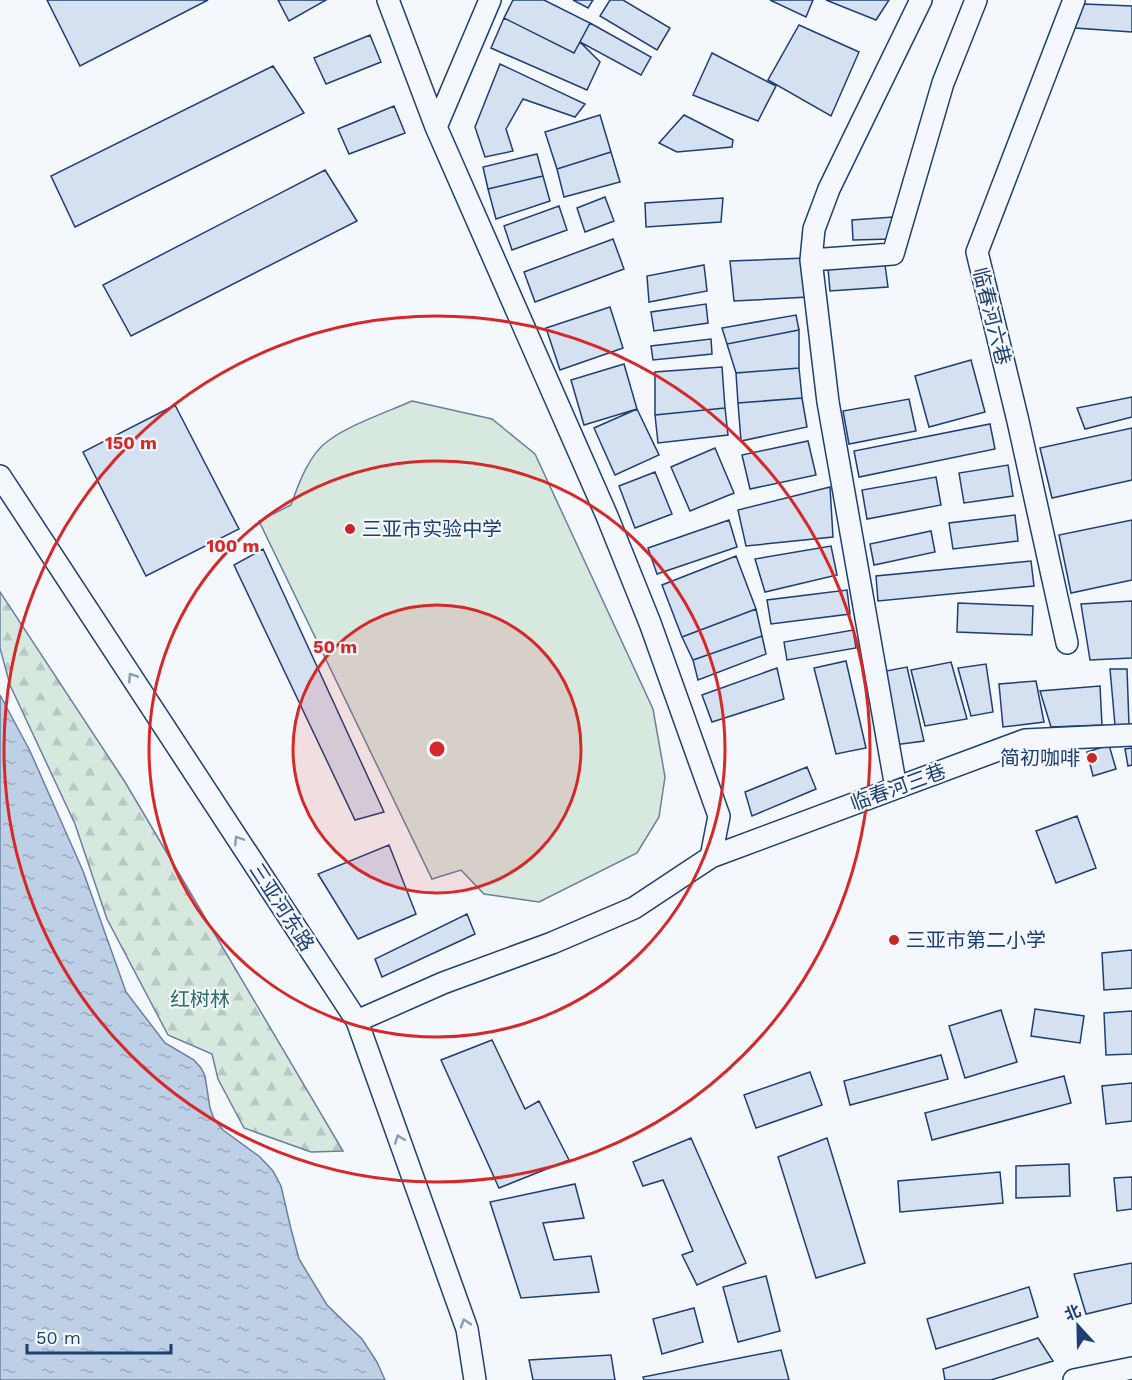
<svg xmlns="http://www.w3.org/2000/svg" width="1132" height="1380" font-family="'Work Sans','Noto Sans SC',sans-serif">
  <defs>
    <pattern id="forest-firs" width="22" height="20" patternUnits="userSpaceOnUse" patternTransform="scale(1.5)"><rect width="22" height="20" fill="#d7e8df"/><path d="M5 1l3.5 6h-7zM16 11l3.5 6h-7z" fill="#b8c8c3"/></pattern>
    <pattern id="water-ripples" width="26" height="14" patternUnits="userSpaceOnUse" patternTransform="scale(1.5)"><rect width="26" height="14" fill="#bed0e5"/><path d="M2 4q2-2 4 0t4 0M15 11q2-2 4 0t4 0" fill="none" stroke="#9aaabe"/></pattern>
  </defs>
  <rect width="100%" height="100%" fill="#f4f7fb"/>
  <path fill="url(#forest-firs)" stroke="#687fa3" stroke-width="1.5" d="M0,592l125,190 218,369 -32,1 -67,-24 -26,-49 -6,-25 -44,-19 -61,-116 -32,-95 -65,-139 -10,-37z"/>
  <path fill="#d7e8df" stroke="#687fa3" stroke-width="1.5" d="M412,401l80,18 43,35 118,255 12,68 -6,40 -22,36 -98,49 -55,-8 -23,-24 -29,9 -173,-358 32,-16c7,-20 18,-51 37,-64 21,-16 59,-29 84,-40z"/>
  <path fill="url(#water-ripples)" stroke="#687fa3" stroke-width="1.5" d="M0,695l30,56 53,120 43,121 39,51 29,17 7,8 4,8 5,32 4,11 9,11 37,27 13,14 8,15 10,43 8,30 28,46 35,34 15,23 8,18h-385z"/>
  <path fill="#d5e0f0" stroke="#1d3f73" stroke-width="1.5" d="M47,0h161l-128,66z
    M278,0h48l-37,21z
    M513,0h31l46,23 -16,30 -70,-35z
    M573,0h20l-5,8z
    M610,0h13l47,28 -13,22 -57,-34z
    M770,0h43l-7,17z
    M826,0h63l-13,20z
    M1084,4l48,2v26l-57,-4z
    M504,18l70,35 6,-11 20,20 -13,28 -96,-42z
    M590,23l61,34 -10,18 -61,-33z
    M799,25l60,27 -28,64 -63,-36z
    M370,35l11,27 -55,22 -12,-26z
    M712,53l64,33 -18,35 -65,-26z
    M500,64l85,40 -10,13 -52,-18 -17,30 7,22 -28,6 -10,-30z
    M273,66l31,47 -229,114 -24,-51z
    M394,106l11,27 -56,21 -11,-25z
    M600,115l11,37 -54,17 -12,-37z
    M684,115l49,25 -1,7 -55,5 -18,-9z
    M611,152l9,30 -56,15 -7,-28z
    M537,154l6,22 -55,13 -5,-22z
    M325,170l32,51 -226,115 -28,-51z
    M543,176l7,25 -54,18 -8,-30z
    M605,197l9,24 -29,11 -8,-24z
    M723,198l-2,24 -75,5 -1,-24z
    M559,206l8,24 -55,20 -8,-24z
    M893,217l-1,22 -39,1 -1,-20z
    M613,239l11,30 -89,33 -11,-30z
    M805,258l3,39 -74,4 -4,-40z
    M704,265l3,26 -58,11 -2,-26z
    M885,265l3,22 -58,4 -2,-23z
    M706,304l2,19 -54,8 -3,-19z
    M610,307l13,41 -63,22 -14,-42z
    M796,315l3,15 -72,14 -5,-16z
    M799,330v38l-63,5 -9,-29z
    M711,339l1,15 -59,6 -2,-14z
    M971,360l14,52 -56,15 -14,-51z
    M624,364l13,45 -53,16 -13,-45z
    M722,367l3,41 -70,7v-43z
    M799,368l3,30 -64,5 -2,-30z
    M1132,397v20l-47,12 -8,-21z
    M802,398l5,29 -66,14 -3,-38z
    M909,399l7,32 -67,13 -6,-33z
    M175,405l64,124 -93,47 -63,-124z
    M725,408l3,27 -70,8 -3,-28z
    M637,409l22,46 -44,20 -21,-47z
    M990,424l5,25 -136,28 -5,-26z
    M1132,428v52l-80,18 -12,-50z
    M808,441l8,34 -66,14 -8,-34z
    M715,448l19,45 -44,18 -19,-44z
    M1008,465l5,31 -49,7 -5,-30z
    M655,472l17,42 -37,14 -16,-42z
    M936,477l5,28 -74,14 -5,-29z
    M830,487l3,50 -87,9 -8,-36z
    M1015,515l3,26 -65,8 -4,-26z
    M729,520l8,27 -80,27 -9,-26z
    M1132,520v60l-61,13 -12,-58z
    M931,531l4,21 -61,13 -4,-21z
    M831,546l6,29 -72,17 -10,-33z
    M263,549l121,263 -29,8 -121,-255z
    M736,556l20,53 -74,28 -20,-52z
    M1031,561l3,25 -156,15 -2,-25z
    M847,590l3,24 -79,10 -4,-24z
    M1132,601v57l-42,2 -9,-56z
    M958,603l75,3 -1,29 -75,-3z
    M756,609l6,27 -69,24 -11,-23z
    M853,630l3,18 -69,12 -3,-18z
    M762,636l4,18 -68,26 -5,-20z
    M846,661l20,87 -30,6 -22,-86z
    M951,662l16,57 -42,7 -14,-56z
    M986,664l7,48 -22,4 -13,-48z
    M907,667l17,74 -30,4 -13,-73z
    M777,668l7,31 -72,23 -10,-27z
    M1110,669h17l2,56h-14z
    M1036,681l8,41 -41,5 -4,-43z
    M1100,686l2,39 -51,2 -11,-36z
    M1109,745l7,24 -23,7 -6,-24z
    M1132,748v17l-4,1 -3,-17z
    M807,767l9,22 -64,27 -7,-24z
    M1077,816l19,52 -40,15 -20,-52z
    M389,845l27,69 -58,25 -40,-65z
    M467,914l8,20 -93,43 -7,-18z
    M1132,950v38l-28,2 -2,-37z
    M1035,1009l49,7 -4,27 -49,-7z
    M1001,1010l16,52 -52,16 -16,-52z
    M1132,1011v43l-26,1 -2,-42z
    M492,1040l33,69 14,-8 30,59 -70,28 -58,-128z
    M941,1055l7,24 -98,26 -6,-24z
    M810,1072l12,33 -66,23 -12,-33z
    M1064,1076l7,27 -139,37 -7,-27z
    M1132,1083v38l-26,3 -4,-38z
    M691,1138l55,125 -49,22 -15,-30 11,-4 -30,-71 -20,6 -10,-24z
    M827,1138l38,125 -49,15 -38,-121z
    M1069,1164l1,32 -54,2v-32z
    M1000,1172l3,31 -103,9 -2,-31z
    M1132,1177v32l-15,2 -3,-33z
    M575,1184l9,34 -41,5 11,37 37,-4 8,36 -78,6 -31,-96z
    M1132,1263v40l-46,11 -12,-40z
    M766,1276l14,55 -42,11 -15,-55z
    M1029,1287l9,30 -102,32 -9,-30z
    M694,1308l9,34 -41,12 -9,-35z
    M1038,1338l15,23 -62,19h-46l-2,-11z
    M781,1350l8,30h-145l-1,-3z
    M611,1355l4,25h-82l-4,-20z"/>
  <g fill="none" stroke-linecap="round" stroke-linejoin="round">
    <defs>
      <path id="minor" d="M388,0l48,127 171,389 43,107 69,193 -8,41 314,-117 107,-5
        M436,127l54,-127
        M811,260l3,-31 15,-40 92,-189
        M0,476l357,545 110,308 8,51
        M1067,643l-49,-222 -41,-169 97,-252
        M896,788l-68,-386 -17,-142 82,-6 50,-171 33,-83
        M357,1021l86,-38 109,-40 82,-35 77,-51
        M1074,1380l58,-12"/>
    </defs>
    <use href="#minor" stroke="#1d3f73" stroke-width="24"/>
    <use href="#minor" stroke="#f4f7fb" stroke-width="21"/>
  </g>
  <defs><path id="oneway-chevron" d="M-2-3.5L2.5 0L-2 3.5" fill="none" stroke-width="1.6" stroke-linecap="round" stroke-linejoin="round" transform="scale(1.5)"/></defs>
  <g stroke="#889bb7">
    <use href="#oneway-chevron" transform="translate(132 677) rotate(-123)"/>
    <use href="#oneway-chevron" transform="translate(238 840) rotate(-123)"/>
    <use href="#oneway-chevron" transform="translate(399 1139) rotate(-110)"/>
    <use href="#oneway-chevron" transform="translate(465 1323) rotate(-108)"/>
  </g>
  <circle cx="437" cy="749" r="144" fill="#d62828" fill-opacity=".12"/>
  <g fill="none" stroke="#d62828" stroke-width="3">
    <circle cx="437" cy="749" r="144"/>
    <circle cx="437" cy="749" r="288"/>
    <circle cx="437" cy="749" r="433"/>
  </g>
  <g fill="#c62828" stroke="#f4f7fb" stroke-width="2">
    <circle cx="350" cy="529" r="6"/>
    <circle cx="1092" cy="758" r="6"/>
    <circle cx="894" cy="940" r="6"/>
  </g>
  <g text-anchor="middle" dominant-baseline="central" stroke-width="4.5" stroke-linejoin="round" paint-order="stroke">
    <g font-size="20" fill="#1d3f73" stroke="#f4f7fb">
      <text transform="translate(992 316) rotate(76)">临春河六巷</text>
      <text transform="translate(898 787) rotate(-20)">临春河三巷</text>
      <text transform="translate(282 907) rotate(57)">三亚河东路</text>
    </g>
    <g font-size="20" fill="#1d3f73" stroke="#f4f7fb" text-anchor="start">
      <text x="362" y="529">三亚市实验中学</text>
      <text x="1080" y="758" text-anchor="end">简初咖啡</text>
      <text x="906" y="940">三亚市第二小学</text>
    </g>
    <g font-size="20" fill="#2c6c60" stroke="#f4f7fb">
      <text x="200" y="999">红树林</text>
    </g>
  </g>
  <circle cx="437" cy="749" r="9" fill="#d62828" stroke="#f4f7fb" stroke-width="3"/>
  <g font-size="18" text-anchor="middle" font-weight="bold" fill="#d62828" stroke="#f4f7fb" stroke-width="4.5" stroke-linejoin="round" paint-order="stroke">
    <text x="131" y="449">150 m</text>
    <text x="233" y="552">100 m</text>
    <text x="335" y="653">50 m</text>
  </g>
  <g transform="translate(1078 1326) rotate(338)" stroke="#f4f7fb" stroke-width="4.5" paint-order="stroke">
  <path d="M0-4.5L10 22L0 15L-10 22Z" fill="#1d3f73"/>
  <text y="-9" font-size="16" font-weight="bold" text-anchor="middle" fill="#1d3f73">北</text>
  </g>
  <path d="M27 1344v9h144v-9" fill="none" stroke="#1d3f73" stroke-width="3"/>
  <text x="36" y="1344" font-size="18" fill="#1d3f73" stroke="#f4f7fb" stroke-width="4.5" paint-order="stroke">50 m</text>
</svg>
